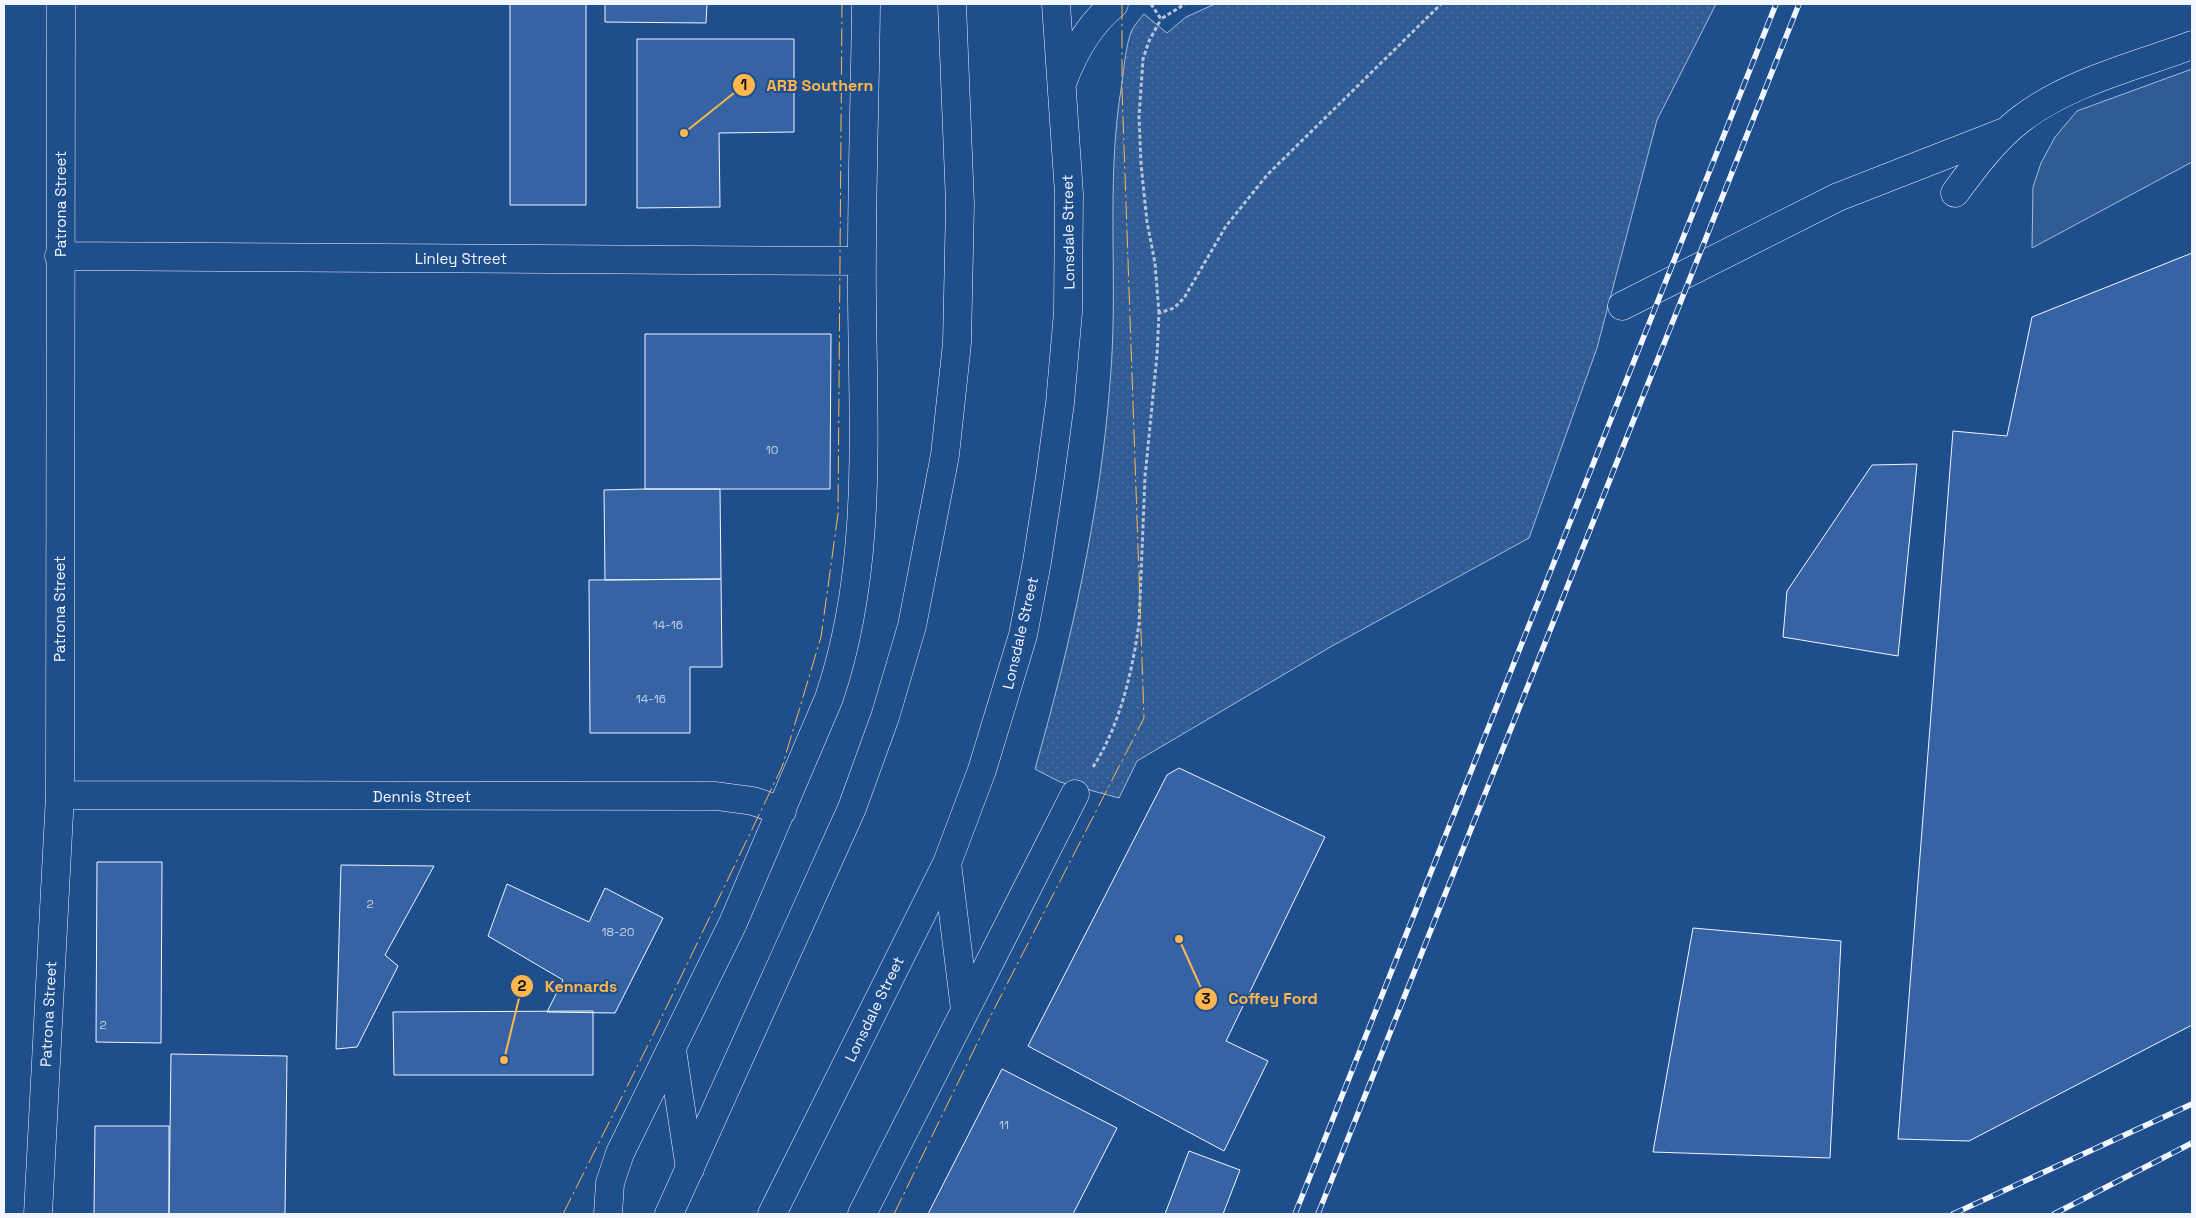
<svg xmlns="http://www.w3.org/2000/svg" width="2196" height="1218" font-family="'Space Grotesk',sans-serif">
  <defs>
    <pattern id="park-dots" width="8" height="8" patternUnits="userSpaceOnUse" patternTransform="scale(1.25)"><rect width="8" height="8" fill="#305b95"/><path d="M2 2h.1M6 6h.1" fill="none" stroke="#4e73a5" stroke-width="1.8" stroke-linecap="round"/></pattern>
  </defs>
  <rect width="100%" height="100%" fill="#1f4e8c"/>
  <path fill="#305b95" stroke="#a8bbd7" d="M2192,69v93l-160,86 1,-61 8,-24 14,-26 22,-26z"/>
  <path fill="url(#park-dots)" stroke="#a8bbd7" d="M1215,4h501l-59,116 -60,228 -68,190 -197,108 -195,115 -18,37 -59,-16 -25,-13c36,-127 65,-254 75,-386 9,-100 -5,-201 12,-300 2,-15 4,-40 10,-53 3,-6 8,-11 12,-16l23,19 19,-16z"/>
  <path fill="#3563a3" stroke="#f2f6ff" d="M510,4h76v201h-76z
    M605,4h102l-1,19 -101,-1z
    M637,39h157v93l-75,1 1,74 -83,1z
    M2192,253v772l-223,116 -71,-2 55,-708 54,5 25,-119z
    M645,334h186l-1,155h-185z
    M1917,464l-19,192 -115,-19 4,-46 85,-126z
    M645,489h75l1,90 -116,1 -1,-90z
    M721,579l1,88h-32v66h-100l-1,-153z
    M1179,768l146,69 -99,204 42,20 -44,90 -196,-105 139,-271z
    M97,862h65l-1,181 -65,-1z
    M341,865l93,1 -49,89 13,11 -41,81 -21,2z
    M507,884l82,38 16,-34 58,30 -48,95 -68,-1 16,-32 -75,-44z
    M1693,928l148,13 -11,217 -177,-6z
    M593,1011v64h-199l-1,-63z
    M171,1054l116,2 -2,158h-116z
    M1002,1069l115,59 -44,86h-145z
    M95,1126h74v88h-75z
    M1189,1151l51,19 -17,44h-58z"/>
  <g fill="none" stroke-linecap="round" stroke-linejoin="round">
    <defs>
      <path id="minor" d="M1955,193c19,-26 40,-54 66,-74 48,-37 115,-53 171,-74
        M59,256l803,5
        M1622,306l216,-109 169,-66
        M60,795l656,1 37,5 29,10
        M947,863l18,147
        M672,1050l18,119
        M38,1214l22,-419 1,-791
        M608,1214l2,-31 10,-30 113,-230 96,-225c44,-129 34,-266 33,-400 -1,-98 3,-196 4,-294
        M862,1214l213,-420"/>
      <path id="highway" d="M1063,81c11,-30 26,-56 51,-77
        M669,1214l183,-406 33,-91 27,-91 33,-171 12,-112 3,-139 -8,-200
        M772,1214l175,-351 35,-93 41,-135 14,-73 13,-85 10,-74 8,-91 1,-118 -13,-190"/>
    </defs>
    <use href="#minor" stroke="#f2f6ff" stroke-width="29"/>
    <use href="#highway" stroke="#f2f6ff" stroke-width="29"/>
    <path stroke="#b3c4dc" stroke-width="3" stroke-dasharray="4 2.5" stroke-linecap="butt" d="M1151,4l10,15 24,-15
      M1159,313l-4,-50 -8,-41 -6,-58 -2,-48 4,-57 6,-18 12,-22
      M1093,767c27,-42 39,-94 46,-143l6,-147 12,-122 2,-42 15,-5 10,-10 42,-72 42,-52 173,-170"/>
    <use href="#minor" stroke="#1f4e8c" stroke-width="28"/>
    <use href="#highway" stroke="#1f4e8c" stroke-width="28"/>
    <defs>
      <path id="rail" d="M1295,1214l481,-1210
        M1318,1214l481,-1210
        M1953,1214l239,-110
        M2054,1214l138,-71"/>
    </defs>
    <use href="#rail" stroke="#f2f6ff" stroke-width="5.5"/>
    <use href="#rail" stroke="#1f4e8c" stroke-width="4" stroke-dasharray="11" stroke-linecap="butt"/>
    <path stroke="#ffb74d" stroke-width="1" stroke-dasharray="18 4 2.5 4" stroke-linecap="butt" d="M563,1214l89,-177 130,-270 39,-130 17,-123 4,-510
      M894,1214l94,-193 156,-303 -22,-629v-85"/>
  </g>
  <g text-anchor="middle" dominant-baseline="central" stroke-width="4" stroke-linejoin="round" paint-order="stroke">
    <g font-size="12" fill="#c3d1e8">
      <text x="772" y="450">10</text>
      <text x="668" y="625">14-16</text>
      <text x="651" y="699">14-16</text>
      <text x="370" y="904">2</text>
      <text x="618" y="932">18-20</text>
      <text x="103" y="1025">2</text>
      <text x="1004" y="1125">11</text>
    </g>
    <g font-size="15" fill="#f2f6ff" stroke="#1f4e8c">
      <text transform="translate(60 204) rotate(-90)">Patrona Street</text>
      <text transform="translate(1068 232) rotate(-91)">Lonsdale Street</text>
      <text x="461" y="258">Linley Street</text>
      <text transform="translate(59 609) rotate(-90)">Patrona Street</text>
      <text transform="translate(1020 633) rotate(-77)">Lonsdale Street</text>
      <text x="422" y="796">Dennis Street</text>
      <text transform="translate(874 1009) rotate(-64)">Lonsdale Street</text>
      <text transform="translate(48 1014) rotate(-87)">Patrona Street</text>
    </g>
  </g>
  <path fill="none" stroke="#ffb74d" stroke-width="2" d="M684 133L744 85M504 1060L522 986M1179 939L1206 999"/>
  <g fill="#ffb74d" stroke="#1f4e8c" stroke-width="2">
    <circle cx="684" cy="133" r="5"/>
    <circle cx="504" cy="1060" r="5"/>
    <circle cx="1179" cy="939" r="5"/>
    <circle cx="744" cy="85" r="12"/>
    <circle cx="522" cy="986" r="12"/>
    <circle cx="1206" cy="999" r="12"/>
  </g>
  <g font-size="15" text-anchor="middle" font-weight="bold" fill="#111">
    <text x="744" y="90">1</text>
    <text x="522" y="991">2</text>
    <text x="1206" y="1004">3</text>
  </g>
  <g font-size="16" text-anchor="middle" font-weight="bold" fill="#ffb74d" stroke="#1f4e8c" stroke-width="4" stroke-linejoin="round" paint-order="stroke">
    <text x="820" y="91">ARB Southern</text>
    <text x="581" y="992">Kennards</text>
    <text x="1273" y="1004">Coffey Ford</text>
  </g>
  <rect width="2196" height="1218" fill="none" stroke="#f2f6ff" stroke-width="10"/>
</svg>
